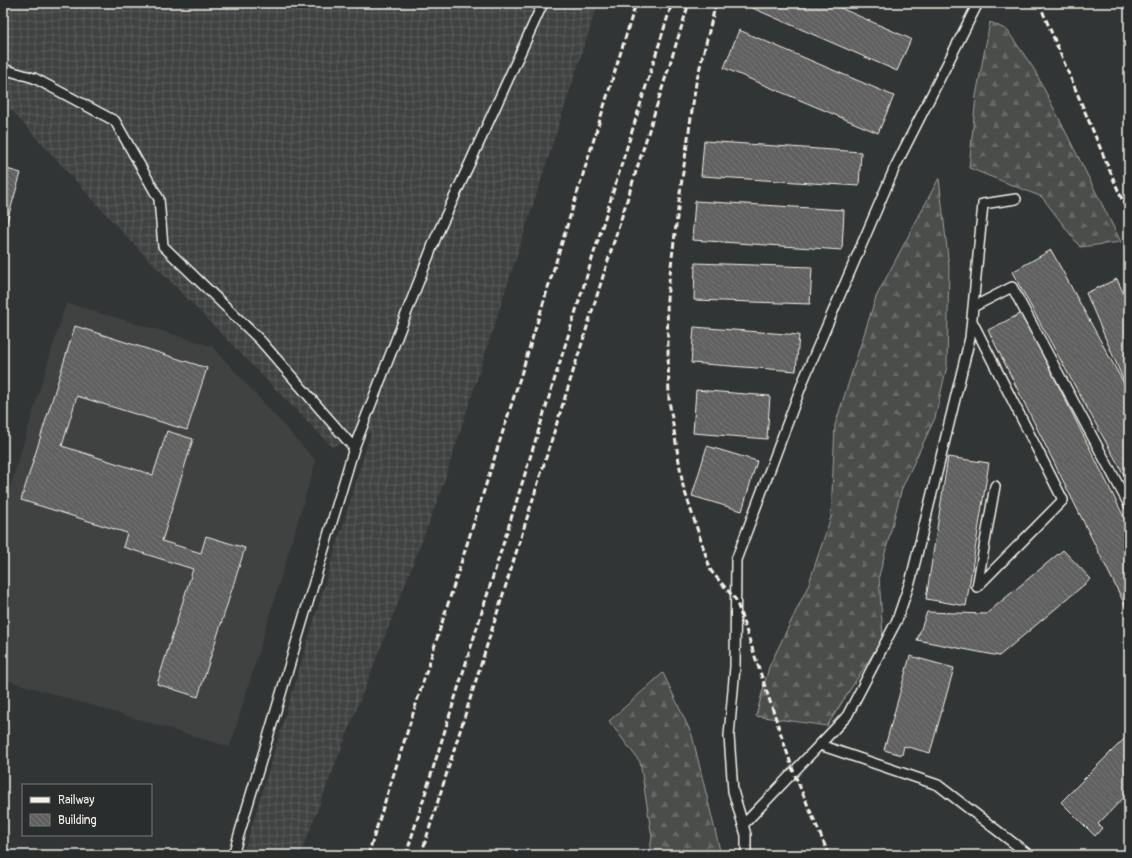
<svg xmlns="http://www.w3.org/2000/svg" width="1132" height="858" font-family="Pangolin,sans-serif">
  <defs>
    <pattern id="industrial-grid" width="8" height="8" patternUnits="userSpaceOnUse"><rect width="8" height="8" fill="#404242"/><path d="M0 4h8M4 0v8" fill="none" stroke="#5c5e5d"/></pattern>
    <pattern id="forest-firs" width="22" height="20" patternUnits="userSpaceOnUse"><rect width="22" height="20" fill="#4b4d4c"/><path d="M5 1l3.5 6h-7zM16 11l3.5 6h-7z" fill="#666766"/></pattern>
    <pattern id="building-back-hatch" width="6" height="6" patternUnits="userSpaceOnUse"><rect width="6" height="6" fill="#5f605f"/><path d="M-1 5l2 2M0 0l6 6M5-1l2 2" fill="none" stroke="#777776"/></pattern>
  </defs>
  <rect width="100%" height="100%" fill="#323535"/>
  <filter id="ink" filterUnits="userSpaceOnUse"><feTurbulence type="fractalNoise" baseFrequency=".025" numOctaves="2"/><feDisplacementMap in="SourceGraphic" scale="8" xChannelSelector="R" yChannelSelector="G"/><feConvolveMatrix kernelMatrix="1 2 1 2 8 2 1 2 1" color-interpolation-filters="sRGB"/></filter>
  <g filter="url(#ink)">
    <path fill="#404242" d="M66,303l146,43 104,115 -86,286 -227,-68v-168z"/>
    <path fill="url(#industrial-grid)" d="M3,3h595l-159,494 -139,358h-57l128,-423 -39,15 -207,-212 -122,-134z"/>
    <path fill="url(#forest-firs)" stroke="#a09f9a" d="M990,22l17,8 27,39 87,173 -41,5 -38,-50 -73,-29 7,-72z
      M939,178l10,89 -2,99 -12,52 -33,70 -23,88 4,62 -56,88 -71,-10 13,-49 39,-81 23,-69 4,-92 41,-128z
      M663,673l29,62 29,120h-72l3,-18 -12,-75 -31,-41z"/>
    <path fill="url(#building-back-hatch)" stroke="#f4f1e8" d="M741,3h88l82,36 -14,32z
      M739,30l155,66 -16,37 -154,-65z
      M704,141l157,11 -2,34 -158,-10z
      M3,168l18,5 -18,62z
      M695,201l149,9 -2,40 -150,-10z
      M1051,250l78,143v91l-117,-212z
      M695,263l117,4 -2,37 -116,-4z
      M1117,279l12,27v87l-43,-100z
      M1022,313l107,214v86l-141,-283z
      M75,326l132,42 -20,62 -110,-34 -15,50 91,29 14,-44 26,8 -31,102 39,12 5,-17 39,12 -47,149 -41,-13 36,-115 -70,-22 4,-14 -106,-33z
      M694,327l105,8 -3,36 -105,-8z
      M696,390l74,6 -3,43 -74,-6z
      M707,446l50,15 -15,50 -50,-15z
      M948,457l41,6 -23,143 -40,-7z
      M1063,550l28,29 -92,77 -82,-16 10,-28 59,2z
      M910,656l44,12 -24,85 -26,-7 -2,9 -18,-5z
      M1129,734v58l-31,32 4,4 -7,8 -34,-34z"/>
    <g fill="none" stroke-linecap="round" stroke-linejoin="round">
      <defs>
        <path id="service" d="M3,69l31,9 81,43 44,78 4,47 97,94 94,108 82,-211 107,-234
          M973,307l39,-20 117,218
          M972,321l91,179 -86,87
          M977,587l18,-101
          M820,745l118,40 91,70
          M743,825l104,-109 50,-96 14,-41 59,-241 13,-134 33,-5
          M233,855l121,-407
          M746,855v-20l-13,-44 -4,-55 6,-69 1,-107 68,-181 91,-212 83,-164"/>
      </defs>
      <use href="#service" stroke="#f4f1e8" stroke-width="12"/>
      <use href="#service" stroke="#2a2d2e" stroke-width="9"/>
      <path stroke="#f4f1e8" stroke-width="3" stroke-dasharray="6 3" stroke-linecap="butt" d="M716,3l-20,80 -16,110 -13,105 2,102 14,86 28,85 25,29 58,173 35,82
        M1039,3l90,213
        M368,855l157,-493 111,-359
        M406,855l266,-852
        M421,855l268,-852"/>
    </g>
  </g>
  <rect width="1132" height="858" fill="none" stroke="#2a2d2e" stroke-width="16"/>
  <rect x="8" y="8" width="1116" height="842" fill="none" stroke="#f4f1e8" stroke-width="1.5" filter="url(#ink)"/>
  <rect x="22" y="784" width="130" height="52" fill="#2a2d2e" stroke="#7b7b78"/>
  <rect x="30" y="797" width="20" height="6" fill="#f4f1e8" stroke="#7b7b78"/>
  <text x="58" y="804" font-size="12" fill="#f4f1e8">Railway</text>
  <rect x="30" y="814" width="20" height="12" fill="url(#building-back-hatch)" stroke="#7b7b78"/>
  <text x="58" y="824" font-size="12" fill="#f4f1e8">Building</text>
</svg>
